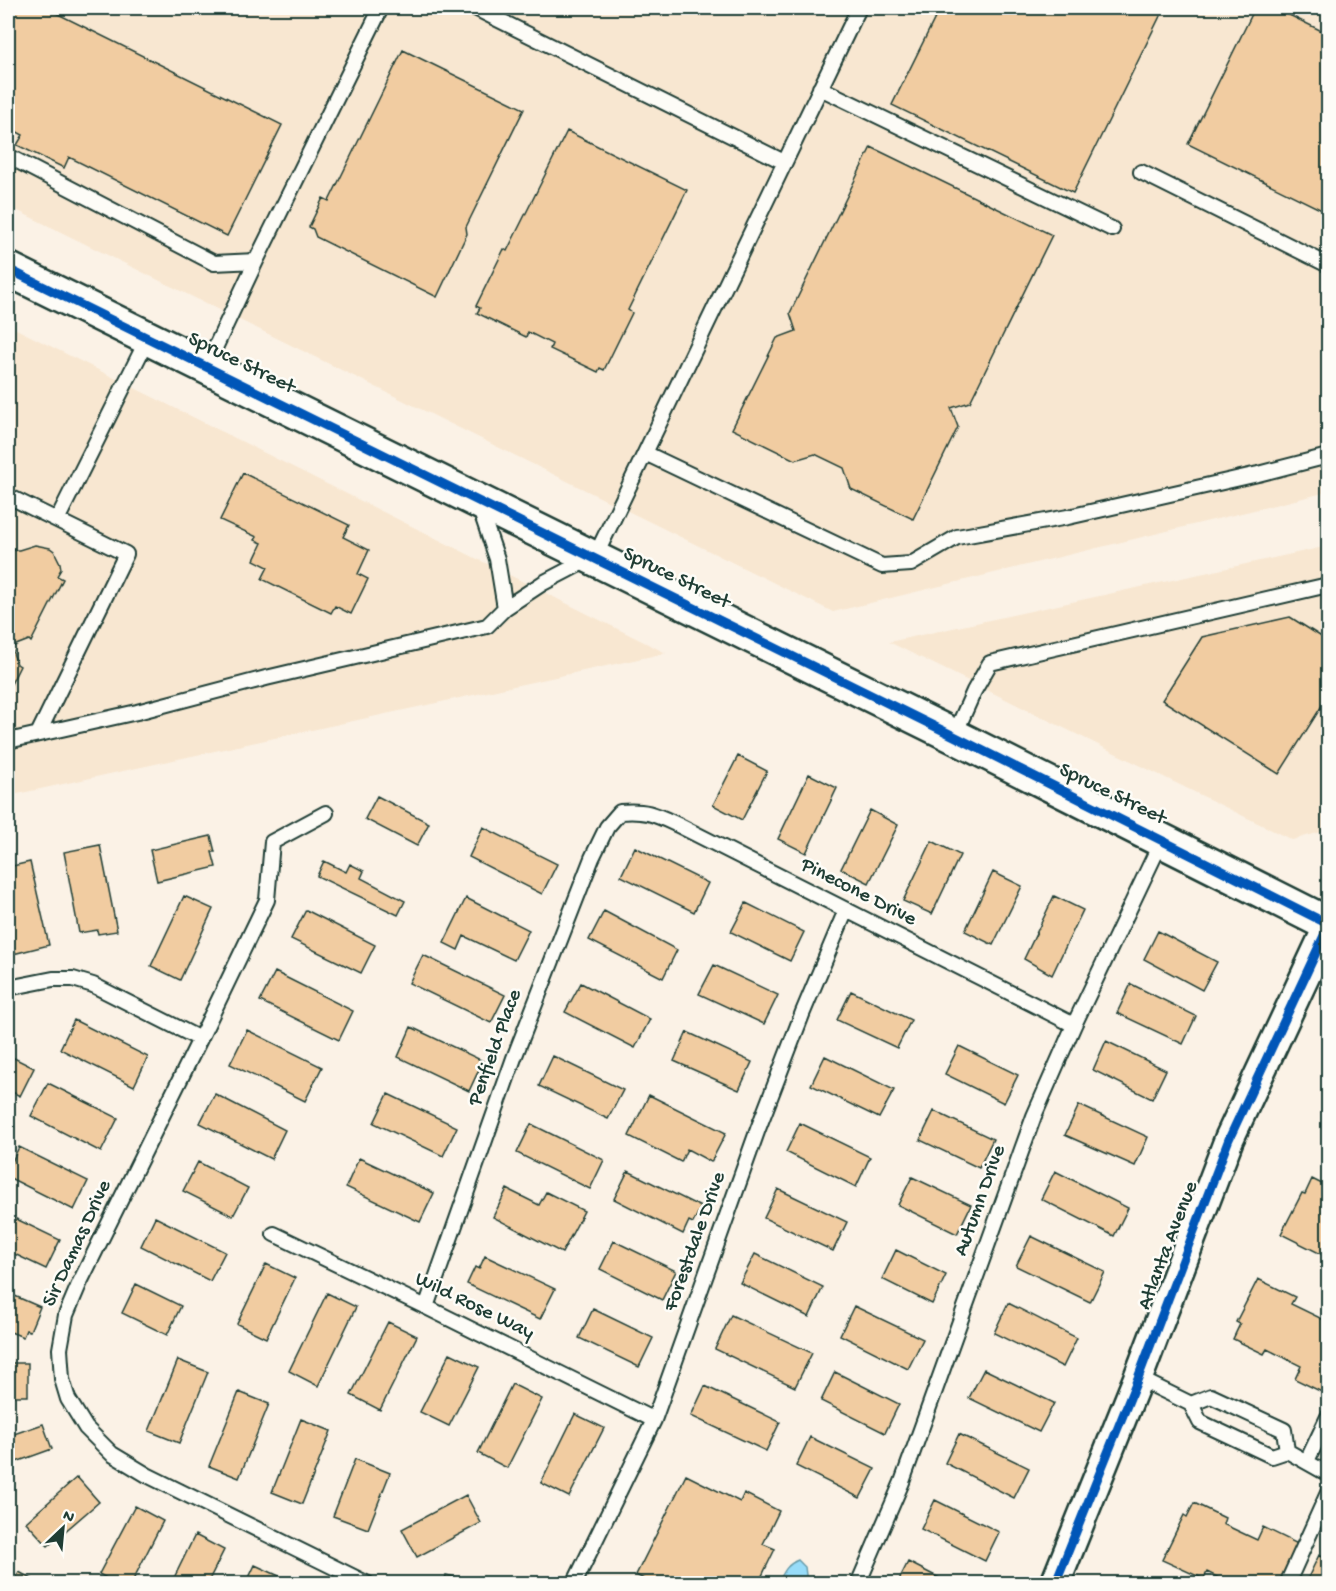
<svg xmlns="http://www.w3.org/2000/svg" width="1336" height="1591" font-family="'Gochi Hand',sans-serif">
  <rect width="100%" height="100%" fill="#fbf2e6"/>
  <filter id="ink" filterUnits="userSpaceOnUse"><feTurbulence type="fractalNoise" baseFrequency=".0167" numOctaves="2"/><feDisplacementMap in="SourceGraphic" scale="12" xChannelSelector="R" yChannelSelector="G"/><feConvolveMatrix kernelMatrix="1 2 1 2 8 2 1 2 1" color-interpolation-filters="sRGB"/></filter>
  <g filter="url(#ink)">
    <path fill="#f8e7d1" d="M8,8h1320v484l-495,120 -825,-406z
      M8,325l658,328 -658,143z
      M1328,546v286l-3,-1 -33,9 -403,-198z"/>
    <path fill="#97dcf9" stroke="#679caa" stroke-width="1.5" d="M798,1560l7,7 2,16h-29c6,-11 8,-18 20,-23z"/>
    <path fill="#f1cca1" stroke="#1f3d34" stroke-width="1.5" d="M16,8h30l236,117 -55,111 -158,-79 -5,11 -47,-23 6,-10 -15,-8v-102z
      M940,8h224l-91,185 -181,-88z
      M1255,8h20l53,26v179l-140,-69z
      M403,50l121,59 -58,118 1,7 -30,63 -121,-60 -3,-8 -4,-2 14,-29 6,3z
      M567,131l120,59 -59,120 4,3 -28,57 -4,-2 -2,4 -48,-23 2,-5 -24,-12 -2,5 -49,-24 3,-5 -4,-2 28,-57 3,2z
      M871,147l181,88 -82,167 -19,6 7,19 -45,92 -62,-30 -7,-21 -29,-14 -20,6 -63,-31 45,-91 19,-7 -6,-18z
      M243,473l106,52 -6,12 26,13 -11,24 10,5 -17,35 -16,-8 -4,7 -69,-34 6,-12 -14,-7 8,-17 -7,-3 2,-3 -37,-17z
      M35,545l15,3 4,3 6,12 1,6 -4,7 6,3 -32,63 -2,-2 -18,7 6,17 3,2 -12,24v-140h11z
      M1290,617l38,24v55l-49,78 -117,-74 40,-63z
      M738,756l29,15 -25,49 -29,-15z
      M809,774l28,14 -31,65 -28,-14z
      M377,796l52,27 -12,23 -52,-27z
      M870,810l28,15 -29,58 -28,-14z
      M483,827l74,37 -15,30 -73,-37z
      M211,836l4,16h-3l4,15 -59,14 -7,-31z
      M932,841l28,14 -28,59 -29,-13z
      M100,845l17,86 -19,3 -1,-4 -18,3 -15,-81z
      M635,847l73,36 -14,29 -73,-36z
      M324,861l22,11 4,-8 14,7 -3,7 44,23 -7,14 -81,-39z
      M30,862l19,83 -36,9 -5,-23v-64z
      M993,872l29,14 -29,59 -28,-14z
      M184,896l29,13 -33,71 -29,-14z
      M1054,896l29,14 -31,65 -28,-16z
      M466,898l63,32 -15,30 -50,-24 -6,14 -14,-7z
      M746,903l58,29 -14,29 -59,-29z
      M306,910l69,35 -14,28 -70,-34z
      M604,911l73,39 -14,28 -74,-38z
      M1158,931l59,31 -15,28 -58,-31z
      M423,955l82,40 -14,28 -82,-40z
      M714,965l64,30 -14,29 -65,-30z
      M275,972l78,39 -14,29 -79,-39z
      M581,983l69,36 -15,29 -70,-36z
      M1131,984l65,32 -13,28 -66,-31z
      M851,991l60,29 -14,28 -60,-28z
      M74,1020l74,37 -14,29 -74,-37z
      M411,1027l72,34 -14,30 -71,-34z
      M247,1030l75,37 -17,34 -75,-37z
      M687,1032l65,30 -13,28 -65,-29z
      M1106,1041l60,29 -14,29 -59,-29z
      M959,1046l59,29 -14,28 -59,-29z
      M8,1055l26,13 -14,28 -12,-6z
      M553,1056l70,34 -15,29 -69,-33z
      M825,1056l69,34 -15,28 -68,-33z
      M48,1083l70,35 -17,34 -70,-36z
      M215,1094l70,36 -14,29 -71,-36z
      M388,1094l69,33 -14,29 -69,-33z
      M649,1095l77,38 -15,29 -24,-13 -6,13 -52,-26z
      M1079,1105l69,32 -13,29 -70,-31z
      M934,1111l59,28 -14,29 -59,-28z
      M800,1123l70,34 -14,30 -70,-35z
      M531,1124l73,36 -14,29 -73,-36z
      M19,1147l69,34 -14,29 -66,-33v-7z
      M359,1158l75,35 -14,29 -74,-35z
      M198,1162l50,26 -15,28 -50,-25z
      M628,1171l73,36 -8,16 -4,-2 -6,13 -69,-35z
      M1055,1171l73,37 -14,28 -73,-37z
      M912,1177l59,28 -14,29 -59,-29z
      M1312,1179l16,8v62l-2,-1 -3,7 -42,-21 21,-41 3,1z
      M507,1189l32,16 7,-13 38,19 -22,42 -69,-36z
      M778,1189l69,33 -14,29 -69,-33z
      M8,1215l52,25 -14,29 -38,-18z
      M155,1217l70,35 -15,29 -69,-35z
      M1031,1236l74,36 -15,30 -74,-36z
      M614,1241l62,30 -14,29 -62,-31z
      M896,1250l50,25 -14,29 -50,-25z
      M755,1254l68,33 -14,30 -69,-34z
      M485,1256l70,33 -15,30 -73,-35 8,-17 4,2z
      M266,1264l29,14 -29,60 -29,-14z
      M1258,1279l37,18 -4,7 33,16 3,-7 1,1v81l-33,-16 6,-13 -34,-17 -3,5 -31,-15 7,-15 -4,-2z
      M136,1284l45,22 -14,29 -45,-22z
      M8,1293l32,14 -10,24 -4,-1 -3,7 -15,-6z
      M327,1293l29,14 -38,79 -29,-15z
      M1008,1303l69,35 -14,29 -69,-34z
      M854,1306l69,33 -15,30 -68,-34z
      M593,1309l60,29 -14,29 -60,-29z
      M731,1315l81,38 -17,34 -80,-38z
      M388,1322l29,14 -37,74 -29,-15z
      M450,1353l29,14 -30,59 -29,-14z
      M178,1360l30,12 -29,71 -30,-12z
      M8,1363h20v33h-20z
      M984,1369l70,34 -15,29 -70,-34z
      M835,1372l64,32 -14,29 -64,-32z
      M512,1384l30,15 -35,69 -29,-15z
      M705,1386l75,36 -14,29 -75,-35z
      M239,1392l30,12 -30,74 -30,-12z
      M575,1414l29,14 -35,69 -28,-14z
      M301,1419l30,12 -29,73 -30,-12z
      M43,1424l9,25 -44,16v-29z
      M959,1434l70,34 -15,30 -69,-35z
      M810,1437l65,32 -15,29 -64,-32z
      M355,1459l35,14 -22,56 -35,-13z
      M686,1475l54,27 4,-9 35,18 -16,33 12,5 -17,35h-105l-17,-9z
      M77,1477l22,25 -51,44 -22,-24z
      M466,1495l15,28 -64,34 -15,-28z
      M935,1500l64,32 -14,29 -64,-32z
      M1194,1503l31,15 -2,6 34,16 6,-13 35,17 -20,40h-47l-24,-12 -3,7 -42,-19 22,-45 3,2z
      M135,1506l28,15 -32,63h-14l-18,-10z
      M195,1535l29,15 -17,34h-36z
      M1319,1555l9,5v24h-23z
      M908,1562l43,22h-54z
      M255,1565l24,11 -3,8h-30z
      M19,1572l22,12h-27z
      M446,1575l39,9h-41z"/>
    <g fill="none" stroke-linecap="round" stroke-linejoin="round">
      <defs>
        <path id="service" d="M475,8l309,154
          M820,88l292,141
          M8,156l206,107 42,-2
          M1141,172l187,93
          M206,367l50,-106 125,-253
          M645,453l237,113 29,-2 46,-27 111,-20 190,-43 70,-18
          M8,496l49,24 91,-182
          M479,506l18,53 8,49
          M594,559l265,-551
          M38,734l88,-180 -69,-34
          M954,736l20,-45 16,-28 338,-78
          M8,741l129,-29 129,-34 221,-52 18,-18 38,-25 46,-24
          M326,813l-54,29 -5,58 -67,139 -120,243 -14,33 -6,34 2,30 6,20 18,29 26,26 35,21 221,109
          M8,988l45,-9h20l20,6 107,54
          M274,1234l152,73 228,113
          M426,1307l88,-249 78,-200 15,-31 13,-15c27,-2 34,2 58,13l396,200
          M1138,1378l53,26 9,18 72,34 15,-5 41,23
          M1191,1404l20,-8 73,34 3,21
          M1307,1461l21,-44
          M574,1584l80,-164 104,-291 45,-117 43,-102
          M858,1584l44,-102 132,-366 40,-91 88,-185
          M1287,1584l41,-91"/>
        <path id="minor" d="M1055,1584l83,-206 91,-239 99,-212"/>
        <path id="secondary" d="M8,269l946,467 374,188"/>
      </defs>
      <use href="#service" stroke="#1f3d34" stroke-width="18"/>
      <use href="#minor" stroke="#1f3d34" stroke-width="33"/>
      <use href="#secondary" stroke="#1f3d34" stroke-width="38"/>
      <use href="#service" stroke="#fdfcf7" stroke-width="14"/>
      <use href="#minor" stroke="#fdfcf7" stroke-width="28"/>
      <use href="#secondary" stroke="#fdfcf7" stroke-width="33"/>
      <defs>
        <path id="cycleway" d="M8,269l946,467 374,188
          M1055,1584l83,-206 91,-239 99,-212"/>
      </defs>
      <use href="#cycleway" stroke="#fdfcf7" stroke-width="13"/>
      <use href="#cycleway" stroke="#0057b8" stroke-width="9"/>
    </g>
  </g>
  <g text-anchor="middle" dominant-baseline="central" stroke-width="5" stroke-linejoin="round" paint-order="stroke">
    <g font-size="21" fill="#1f3d34" stroke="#fdfcf7">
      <text transform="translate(241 364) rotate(26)">Spruce Street</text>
      <text transform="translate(676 579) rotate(26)">Spruce Street</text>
      <text transform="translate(1112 795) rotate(26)">Spruce Street</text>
      <text transform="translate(858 893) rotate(27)">Pinecone Drive</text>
      <text transform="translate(496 1048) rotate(-70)">Penfield Place</text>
      <text transform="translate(981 1201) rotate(-70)">Autumn Drive</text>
      <text transform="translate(696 1242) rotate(-70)">Forestdale Drive</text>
      <text transform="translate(78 1244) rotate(-65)">Sir Damas Drive</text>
      <text transform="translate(1169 1246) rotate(-69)">Atlanta Avenue</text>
      <text transform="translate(474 1307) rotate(26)">Wild Rose Way</text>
    </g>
  </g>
  <rect width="1336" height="1591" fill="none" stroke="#fdfcf7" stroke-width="30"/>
  <rect x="15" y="15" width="1306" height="1561" fill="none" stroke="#1f3d34" stroke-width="2" filter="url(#ink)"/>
  <g transform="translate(63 1528) rotate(26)" stroke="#fdfcf7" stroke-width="4.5" paint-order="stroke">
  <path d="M0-4.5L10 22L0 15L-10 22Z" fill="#1f3d34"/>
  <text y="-9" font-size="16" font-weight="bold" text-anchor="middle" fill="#1f3d34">N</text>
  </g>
</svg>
